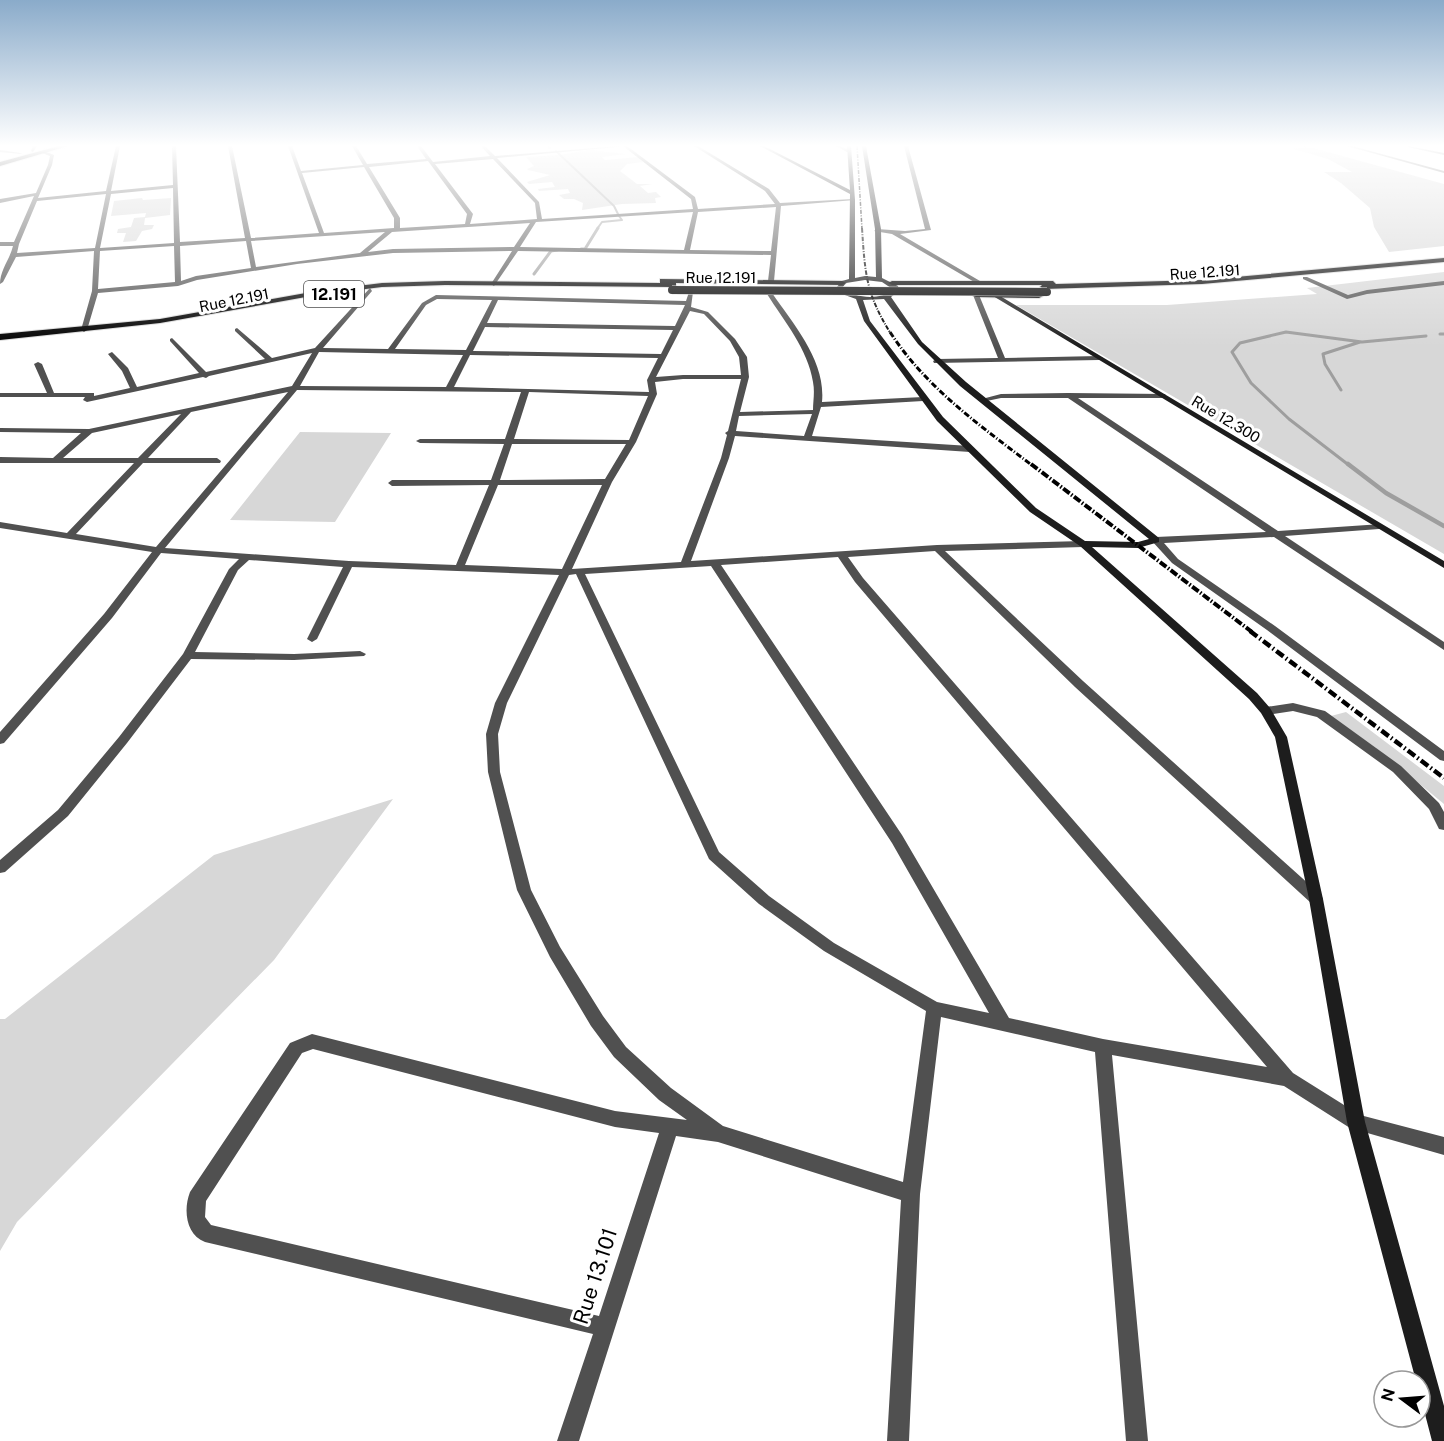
<svg xmlns="http://www.w3.org/2000/svg" width="1444" height="1441" font-family="'Public Sans',sans-serif">
  <rect width="100%" height="100%" fill="#fff"/>
  <path fill="#d7d7d7" d="M1306,146l138,38v62l-55,6 -15,-25 -4,-19 -29,-25 -17,-11h28l-24,-13 -34,-10z
    M590,150l36,4 -24,3 3,3 33,-3 5,5 -16,2 -7,7 17,13h15l-12,2 8,7 8,-1 5,5 -6,1 1,5 -34,1 -40,6 1,-7 -9,-4h-10l-5,-4 11,-2 -2,-4 -29,2 -1,-2 17,-2 -3,-5 -23,2 -2,-2 23,-7 -22,-5 -1,-1 7,-3 -8,-9 33,-2z
    M142,198l1,2 28,-2 -1,17 -25,3 -1,7h10l-2,4 -10,2 -6,10 -13,1 3,-9h-9l1,-4 13,-2 3,-9 11,-1 1,-4 -35,3 3,-15z
    M1444,272v282l-428,-249h151l150,-11 -10,-6z
    M300,432l91,1 -56,89 -105,-2z
    M1346,712l98,74v18l-68,-56 -45,-32z
    M393,799l-119,161 -257,262 -17,29v-232h5l209,-164z"/>
  <g fill="none" stroke-linecap="round" stroke-linejoin="round">
    <path stroke="#9e9e9e" stroke-width="2" d="M548,146l2,2
      M556,151l58,55 4,8
      M597,229l5,-7 20,-2 -3,-4"/>
    <path stroke="#9e9e9e" stroke-width="3" d="M581,249h4l13,-21
      M534,274l17,-23 6,-1
      M1440,334h4
      M1341,390l-16,-26 -2,-10 37,-12
      M1350,466l-61,-47 -38,-36 -19,-31 8,-9 46,-11 76,10 64,-6"/>
    <path stroke="#9e9e9e" stroke-width="4.5" d="M1348,464l38,29 58,33"/>
    <defs>
      <path id="primary" d="M1444,258v4l-242,22 -158,5 -4,-2 2,-2h-150l-4,-2 4,-2h161l3,3 146,-4z
        M660,279l182,2 4,2 -4,2 -166,-2v4h-3l-228,-2 -63,2 -65,8 -157,28 -160,17v-6l160,-15 157,-28 65,-8 63,-2 215,2z
        M973,293l66,1 4,2 -4,2 -63,-1 -4,-2z"/>
      <path id="highway" d="M59,146h9l-68,20v-4z"/>
    </defs>
    <use href="#primary" stroke="#dbdbdb" stroke-width="2"/>
    <use href="#highway" stroke="#dbdbdb" stroke-width="2"/>
    <path fill="#505050" fill-rule="evenodd" d="M116,146h4l-9,45 62,-6 -1,-39h4l4,96 65,-4 -17,-92h4l19,92 68,-5 -31,-87h4l9,25 62,-6 -11,-19h4l11,18 59,-5 -9,-13h4l12,16 57,-6 -9,-10h4l10,10 124,-10 -2,1 -120,11 42,44 3,17 151,-10 -2,-10 -68,-53h4l68,51 3,12 77,-5 -10,-13 -71,-45h4l71,43 11,14 73,-4 2,1 -74,6 -7,75 -3,2 -3,-2 3,-26 -253,-4 -24,35 -3,-2 21,-33 -119,2 -96,11 -100,16 -19,6 -80,7 -11,37 -3,2 -3,-2 11,-39 2,-40 -78,6 -13,25 -3,2c0,-14 10,-25 13,-38h-13v-4h14l20,-46 -34,7v-4l36,-6 12,-28 2,-9 -8,-3 2,-2 10,4 -2,10 -14,33 68,-7zM493,159l42,44 2,16 -67,5 3,-10 -38,-50zM428,161l39,53 -2,10 -65,4v-10l-31,-51zM364,167l30,51v10l-70,5 -22,-60zM173,188l1,55 -74,5 11,-54zM106,194l-11,54 -78,5 2,-9 18,-43zM776,207l-5,44 -81,-1 8,-38zM693,212l-9,38 -164,-3 16,-25zM530,223l-16,24 -121,2 -25,3 24,-20zM385,232l-25,21 -104,14 -5,-26zM246,241l5,27 -55,8 -15,5 -1,-35zM174,246l1,36 -77,7 2,-38z
      M836,146h4l11,5 -4,1z
      M904,146h4l23,84 -31,4 80,47v2h-4l-84,-49 -18,-3 3,-2 28,2 20,-2z
      M1347,146h5l92,25v2z
      M0,150l20,3 2,1 -22,-2z
      M1303,277h4l41,18 19,-5 77,-9v4l-77,9 -20,5 -44,-20z
      M370,288l2,3 -49,57 65,1 34,-46 14,-8 250,6 3,-9h4l-2,15 17,5 27,27 12,18 2,20 -9,35 73,-2c0,-9 2,-18 0,-28 -5,-33 -29,-61 -46,-88l5,-1c22,32 54,68 50,109l101,-5 4,2 -4,2 -102,6 -9,29 158,10 4,3 -4,3 -235,-16 -6,22 -38,103 246,-16 146,-4 5,3 -5,3 -138,4 138,130 238,214 2,4 -2,4 -5,2 -5,-2 -236,-216 -140,-136 -87,6 15,21 430,495 67,42 84,22v18l-94,-27 -66,-42 -172,-31 36,386h-22l-31,-389 -154,-35 -21,177 -11,247h-22l14,-241 -183,-58 -42,-6 -97,305h-22l36,-107 -388,-92c-19,-7 -22,-32 -15,-50l100,-149 22,-9 303,77 72,9 -28,-20 -45,-43 -23,-31 -41,-69 -33,-67 -29,-118 -2,-38 9,-31 64,-128 -207,-8 -35,72 -5,3 -5,-3 36,-72 -94,-7 -11,10 -43,82 99,2 66,-3 6,3 -2,2 -70,4 -103,-1 -64,84 -59,73 -63,56 -5,1v-13l58,-50 61,-73 64,-83 46,-85 10,-10 -78,-6 -49,65 -108,125 -4,1v-12l104,-118 48,-62 -152,-24v-6l67,11 67,-70h-134v-6l53,1 28,-25 -81,-1v-4l89,1 203,-43 20,-33 -103,23 -3,2 -3,-1 -116,25 -4,-2 2,-3h-85v-4h47l-13,-29 4,-2 4,2 12,29h40v3l36,-8 -8,-17 -14,-17 4,-2 16,16 9,19 62,-14 -29,-32v-2l2,-1 34,34 59,-13 -30,-28v-2l2,-1 35,30 43,-10zM437,299l55,1 -26,50 -71,-1 31,-44zM498,300l187,5 -10,21 -188,-3zM690,311l14,3 26,27 9,16 2,18h-58l-27,2zM485,327l188,3 -12,24 -188,-3zM319,352l144,3 -17,32 -146,-1zM470,355l188,3 -11,22 2,12 -195,-5zM683,379h58l-13,52 -3,2 2,2 -6,23 -40,104 -109,7 40,-87 24,-40 21,-48 -2,-12zM297,390l224,2 -16,47h-85l-4,2 4,2 84,1 -13,36h-99l-4,3 4,3 97,-1 -33,80 -107,-4 -184,-13zM288,392l-132,155 -80,-13 67,-71h77l1,-2 -4,-3h-69l43,-46zM529,392l119,4 -19,44 -115,-1zM181,414l-43,44h-75l29,-25zM812,414l-8,22 -68,-5 3,-15zM512,444h114l-21,35 -105,1zM498,485h104l-40,84 -97,-4zM838,557l17,25 412,485 -164,-28 -94,-21 -107,-183 -181,-270zM711,566l181,277 97,170 -52,-11 -103,-59 -65,-47 -50,-44 -134,-278zM576,574l133,285 50,45 65,47 102,60 -23,171 -180,-56 -52,-38 -45,-41 -23,-31 -43,-69 -29,-57 -31,-118 -2,-38 9,-31 62,-128zM313,1049l302,78 44,6 -60,183 -388,-91 -6,-8 1,-16 96,-148z
      M976,293l3,2 26,63 94,-2 4,2 -4,2 -165,3 -1,-2 4,-2 61,-1 -25,-63z
      M1068,393l97,1 1,2 -4,2h-84l200,133 104,-7v4l-3,1 -94,7 159,106v8l-170,-113 -110,6 14,16 97,67 169,125v10l-4,-1 -173,-130 -95,-67 -21,-23 5,-3 110,-5 -198,-134h-67l-19,4 -4,-2 23,-6z
      M1293,703l32,8 76,55 38,37 5,9v18l-5,-1 -10,-20 -36,-37 -76,-55 -24,-6 -27,4 -6,-4 6,-4z"/>
    <path fill="#1d1d1d" fill-rule="evenodd" d="M33,146h4l-4,6 -2,-1z
      M760,146h4l86,44 -3,-44h4l4,54v78l10,-2 11,1 -1,-48 -13,-83h4l15,83 1,49 16,8 1,5 -8,6 31,45 44,40 193,156v4l-21,6 -46,-1 165,146 13,15 17,29 36,162 42,223 79,284v35h-12l-12,-46v-14h-4l-69,-259 -38,-223 -34,-162 -14,-24 -12,-14 -169,-153 -50,-34 -93,-91 -73,-100 -8,-22 -14,-5 -6,-6 6,-7 7,-2 1,-85zM865,280l17,2 12,8c-15,10 -37,9 -52,-2l4,-5zM884,299l34,45 42,42 189,153 -11,3 -53,-1 -49,-33 -93,-91 -73,-96 -7,-21z
      M1408,146l36,7v2l-36,-8z
      M995,293l449,268v7l-451,-272 -1,-1z"/>
    <use href="#primary" fill="#000" fill-rule="evenodd"/>
    <use href="#highway" fill="#000" fill-rule="evenodd"/>
    <path stroke="#000" stroke-width="1.5" stroke-dasharray="4 1.5 1 1.5" stroke-linecap="butt" d="M857,146l5,83"/>
    <path stroke="#000" stroke-width="2" stroke-dasharray="4.5 1.5 1 1.5" stroke-linecap="butt" d="M862,228c3,46 4,66 29,106"/>
    <path stroke="#000" stroke-width="3" stroke-dasharray="6 2 1 2" stroke-linecap="butt" d="M890,332c36,56 92,95 143,134"/>
    <path stroke="#000" stroke-width="4" stroke-dasharray="8 2 1.5 2" stroke-linecap="butt" d="M1031,464l221,168"/>
    <path stroke="#000" stroke-width="4.5" stroke-dasharray="9 3 1.5 3" stroke-linecap="butt" d="M1250,631l194,147"/>
    <defs>
      <path id="primary-bridge" d="M672,290l375,2"/>
    </defs>
    <use href="#primary-bridge" stroke="#dbdbdb" stroke-width="9" stroke-linecap="butt"/>
    <use href="#primary-bridge" stroke="#000" stroke-width="8"/>
  </g>
  <linearGradient id="sky" x2="0" y2="1"><stop stop-color="#8aabca"/><stop offset="0.42" stop-color="#fff"/><stop offset="1" stop-color="#fff" stop-opacity="0"/></linearGradient>
  <rect width="1444" height="347" fill="url(#sky)"/>
  <g text-anchor="middle" dominant-baseline="central" stroke-width="6" stroke-linejoin="round" paint-order="stroke">
    <g font-size="15" fill="#000" stroke="#fff">
      <text transform="translate(1205 272) rotate(-4)">Rue 12.191</text>
      <text x="721" y="277">Rue 12.191</text>
      <text transform="translate(234 300) rotate(-11)">Rue 12.191</text>
      <text transform="translate(1226 419) rotate(31)">Rue 12.300</text>
    </g>
    <rect fill="#fff" stroke="#4c4c4c" stroke-width="1.5" x="304" y="281" width="60" height="26" rx="4.5"/>
    <g font-size="16" font-weight="bold" fill="#000">
      <text x="334" y="294">12.191</text>
    </g>
    <g font-size="21" fill="#000" stroke="#fff">
      <text transform="translate(595 1276) rotate(-72)">Rue 13.101</text>
    </g>
  </g>
  <g transform="translate(1402 1399) rotate(286)"><circle r="28" fill="#ffffff" stroke="#999999" stroke-width="1.5"/>
  <path d="M0-4.5L10 22L0 15L-10 22Z" fill="#000000"/>
  <text y="-9" font-size="16" font-weight="bold" text-anchor="middle" fill="#000000">N</text>
  </g>
</svg>
